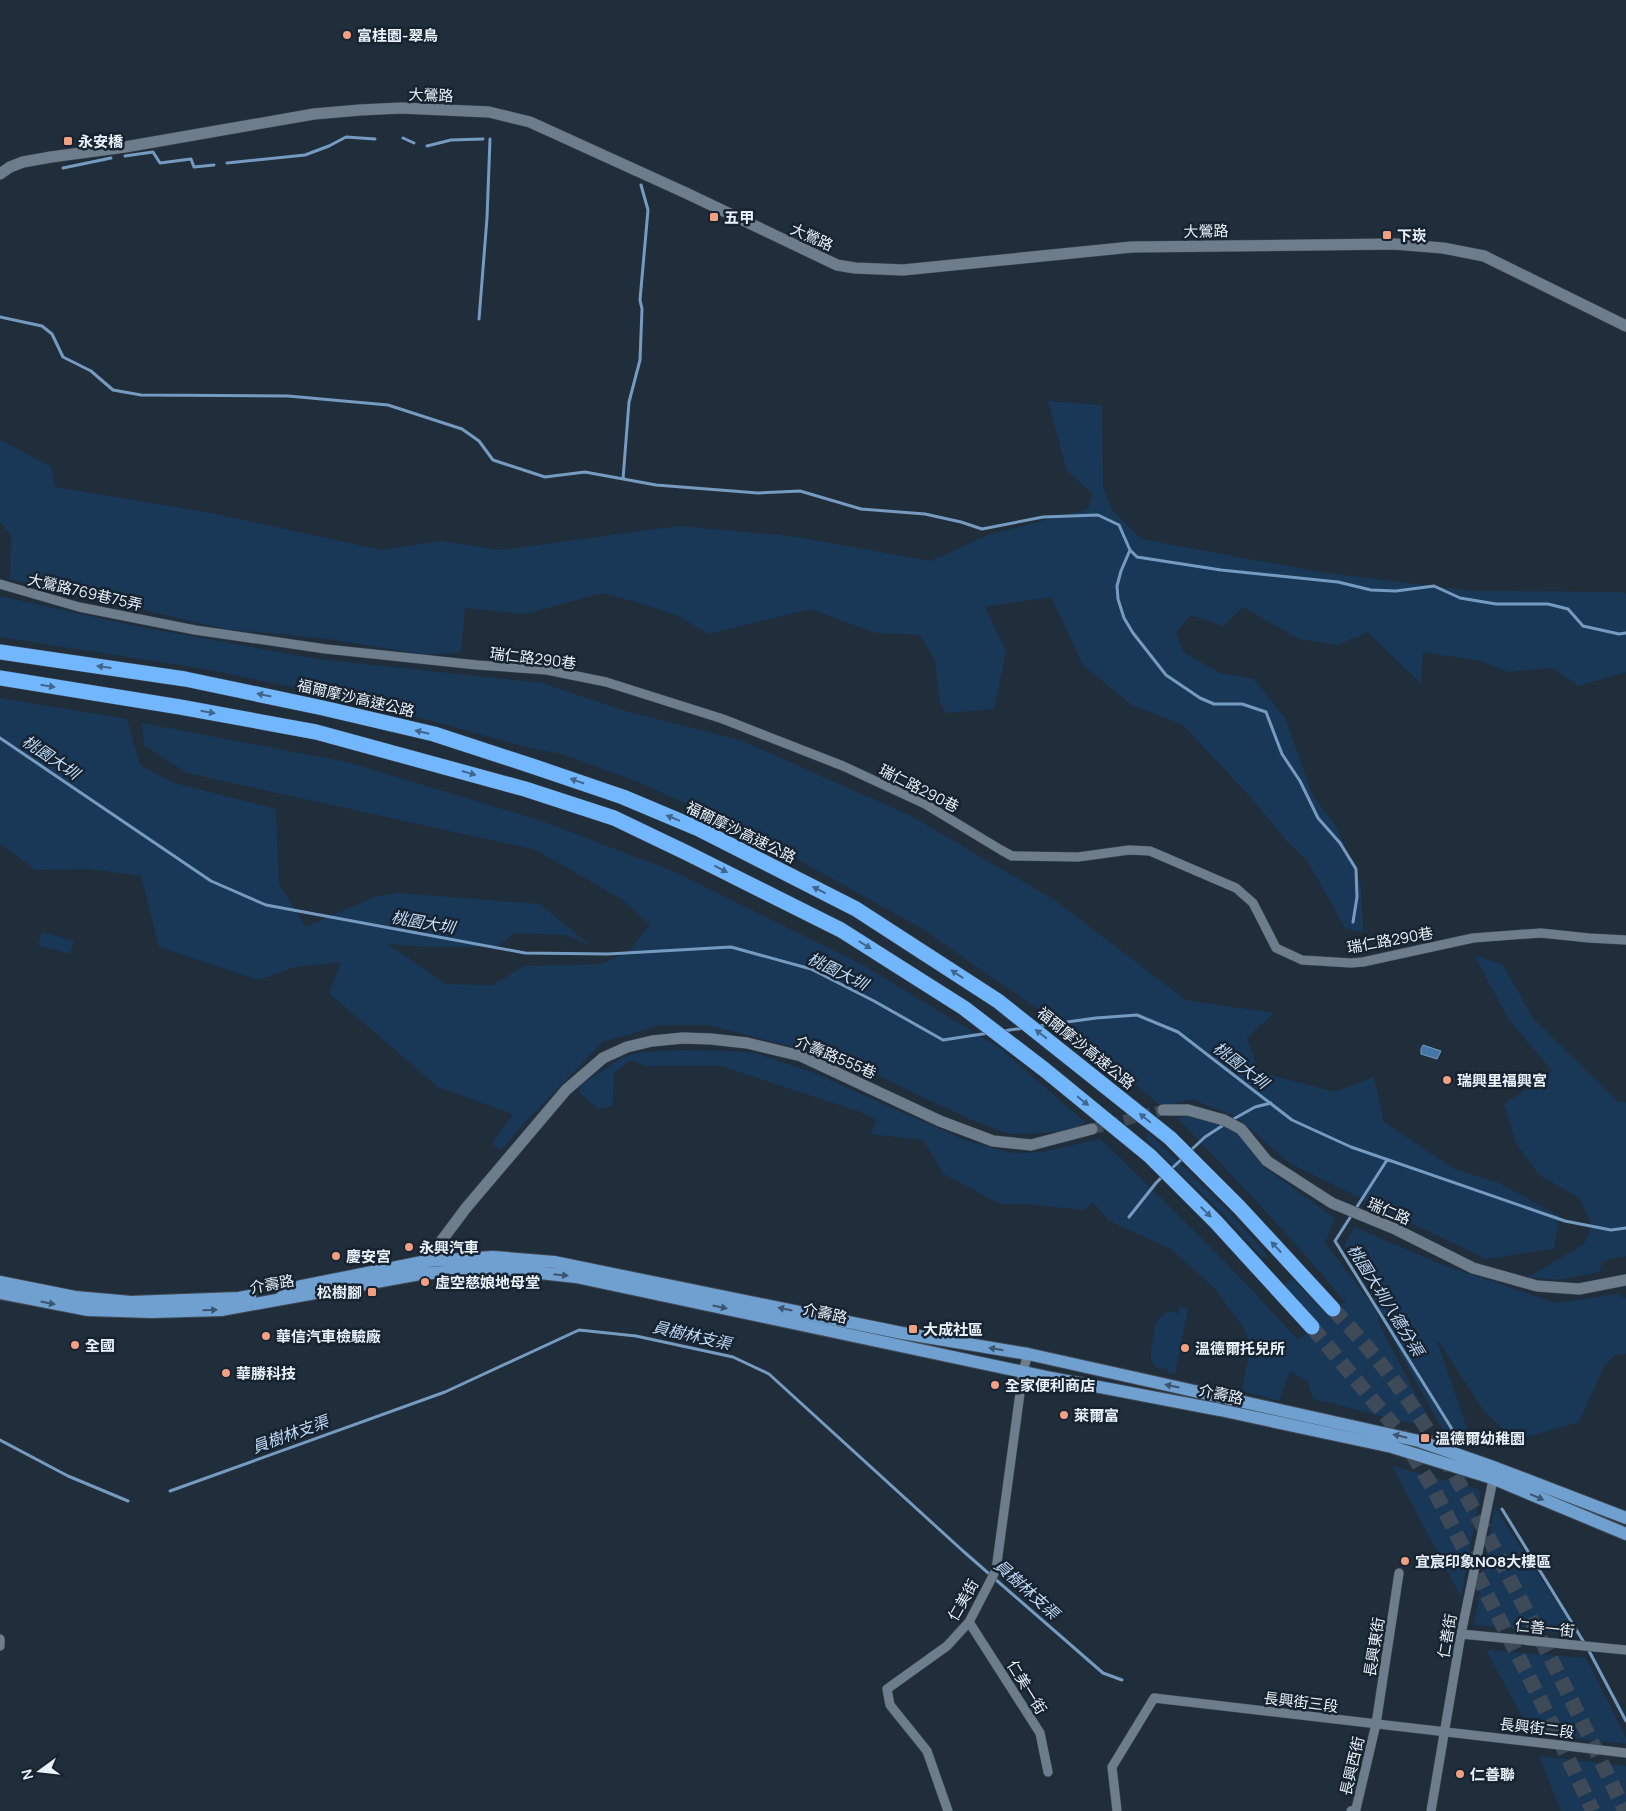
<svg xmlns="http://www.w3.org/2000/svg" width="1626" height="1811" font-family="Manrope,'Noto Sans TC',sans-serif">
  <rect width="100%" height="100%" fill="#202d3a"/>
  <path fill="#193857" d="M1048,401l54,4 1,82 10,24 28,28 179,33 152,19 149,1 5,2v78l-48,14 -25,-18 -45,4 -28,-11 -57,-9 -2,32 -53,-52 -30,13 -39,-6 -56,-32 -20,19 -32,-11 -15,17 7,20 37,21 34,6 31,39 28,78 23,30 25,59 2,47 -18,-4 -38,-68 -19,-18 -44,-52 -62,-66 -49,-18 -50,-41 -32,-68 -66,10 21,44 -12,58 -48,4 -6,-11 -5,-42 -15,-25 -44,-2 -66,-24 -102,25 -29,-18 -43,-14 -34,-9 -76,21 -61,-6 -4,44 -33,3 -100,-16 -103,-10 -215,-50 1,-44 -11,-13v-81l1,-1 50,27 4,20 157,26 169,37 60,-9 60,9 178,-24 111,10 141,25 57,-26 100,-26 5,-15 -26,-23z
    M0,596l135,30 183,33 224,24 80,27 121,31 168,75 142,83 133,101 88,13 -27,25 12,34 76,20 39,-15 10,45 70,47 45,14 60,33 -5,33 -69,10 -196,-96 -52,-46 -46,-18 -27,7 -7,-3 -58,-51 -178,-124 -160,-89 -120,-56 -79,-29 -32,-6 -174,-48 -151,-31 -205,-32z
    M0,698l127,21 13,46 35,18 101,26 3,75 27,43 68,-30 25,-4 141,11 51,42 -24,-11 -52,-2 -18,14h-65l-44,-3 58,40 47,1 31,-19 77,-2 27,-12 22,-27 -27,-25 -87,-50 -349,-77 -43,-28 -2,-22 205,39 195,59 133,51 188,93 137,83 86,75 -22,9 -55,2 -40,-15 -124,-59 -138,-35h-46l-58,17 -75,77 -27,31 -9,-6 21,-30 -75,-27 -109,-94 12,-31 -46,5 -37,13 -99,-33 -18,-71 -51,-7 -54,1 -36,-26z
    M42,932l32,9 -4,13 -32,-9z
    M1474,955l29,10 30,53 84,83 9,2v153l-23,5 -4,11 -41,8 -30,-3 56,-33 8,-19 -13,-27 -41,-24 -22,-31 -12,-39 48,-33 -44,-53z
    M684,1050l67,2 61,20 155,69 46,12 29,-1 58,-13c68,65 135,131 198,201l18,-15 -30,-37 1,-7 6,-1 35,35 17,-13c-52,-64 -110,-123 -167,-183l12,-5 45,16 29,37 71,51 -10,25 50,65 6,20 52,98c-41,-4 -80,-19 -120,-27l-5,-17 -18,-11 -11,30 -37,-10 9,-46 -8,-18 -29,-39 -43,-39 -62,-28 -16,-18 -10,7 -57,-6h-26l-56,-30 -21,-34 -52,-6 5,-14 -15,-8 -140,-46h-74l-16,-6 -17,13 -1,33 -15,3 -19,-17 3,-8 41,-27 20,-5z
    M1148,1132l83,82 35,40 2,4 -6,-1 -36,-40 -80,-78z
    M1354,1227l84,36 118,40 61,-9 9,5v55l-11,1 -11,11 -25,56 -64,18 -31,-29 -48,-73 32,93 -24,1 -61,-110 -21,-57 -18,-20z
    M1180,1307l8,1 -13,66 -8,-1 1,-5c-21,6 -18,-17 -15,-29 1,-6 1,-14 5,-19 4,-5 8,-7 13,-9l8,3z
    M1392,1466l89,24 -20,107z
    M1495,1508l83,127 -104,-10z
    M1486,1650l100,8 40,80v6l-95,-11z
    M1539,1756l87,10v45h-65z"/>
  <path fill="#4576a8" stroke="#769bc1" d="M1423,1045l18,6 -4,8 -16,-5v-5z"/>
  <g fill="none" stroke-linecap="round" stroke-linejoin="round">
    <path stroke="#769bc1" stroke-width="3" d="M403,138l11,5
      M427,146l24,-6 32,-1
      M125,156l28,-4 7,11 31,-4 3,8 20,-2
      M227,163l78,-8 24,-9 17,-9 29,2
      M63,168l48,-10
      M0,317l42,9 10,8 11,23 28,14 22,19 28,5 147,1 100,9 74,24 17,12 14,19 52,17 40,-5 71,13 102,8 42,-2 61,18 64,5 36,8 21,7 61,-12 55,-2 21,10 11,25 7,7 84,13 117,12 33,8 25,1 38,-5 26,12 36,6h52l20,5 15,17 36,8 7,-1
      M479,319l8,-101 3,-79
      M623,479l6,-77 11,-42 2,-51 -2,-9 8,-90 -7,-25
      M1130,550l-9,21 -4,15 1,13 6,19 9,15 33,42 34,23 14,6h28l24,8 16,42 18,27 18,37 22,25 16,26 1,28 -4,25
      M0,738l211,143 55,24 259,48 83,1 123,-7 80,22 63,32 69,39 46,-7
      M1038,1026l58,-8 41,-3 41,17 114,88 59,27 214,74 46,9 15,-2
      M1003,1031l21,-3
      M1230,1121l25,-14 16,-4
      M1190,1151l15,-14 20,-13
      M1387,1160l-52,81 117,188
      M1170,1170l14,-13
      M1129,1217l27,-34 8,-8
      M0,1440l68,36 60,25
      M170,1491l275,-99 134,-62 57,6 97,21 36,17 194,177 140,122 19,7
      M1502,1509l83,135
      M1588,1649l38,72"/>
    <path stroke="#3e4a57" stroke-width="11" stroke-dasharray="11 5.5" stroke-linecap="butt" d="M1092,1129l71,-19"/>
    <path stroke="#3e4a57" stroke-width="15" stroke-dasharray="15 8" stroke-linecap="butt" d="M1333,1309c32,34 62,70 87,109 35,54 65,112 94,169 39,74 75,149 111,224
      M1312,1327l87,105 35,58 106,209 53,112"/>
    <defs>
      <path id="minor" d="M0,584l79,23 116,23 131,19 151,16 70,5 59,12 117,37 120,47 82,38 76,46 11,6 66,1 51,-7 21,1 86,37 17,15 23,45 26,12 49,3 12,-1 110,-24 68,-5 48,5 37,2
        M969,1622l71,111 8,39
        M1461,1634l165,16
        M0,1639v7
        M948,1811l-21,-60 -37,-46 -3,-16 60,-43 22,-24 27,-52 27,-199 5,-17
        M1117,1811l-5,-44 42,-69c158,19 315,36 472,55
        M1351,1811l5,-2 20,-85 23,-151
        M1431,1811l30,-177 33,-159"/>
      <path id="tertiary" d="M0,174l10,-7 13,-5 28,-5 74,-10 189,-33 46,-4 41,-2 88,4 41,10 156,71 151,72 18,3 48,2 229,-23 262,-3 49,4 41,8 142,70
        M1163,1110h25l36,10 17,9 26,32 65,42 63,26 78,39 64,18 42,3 47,-9
        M424,1266l12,-18 30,-40 100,-118 37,-32 24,-11 25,-6 31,-3 28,1 36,4 54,13 139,65 53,20 38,4 61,-16"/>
      <path id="primary" d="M0,1282l75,15 56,5 108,-4 11,-2
        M282,1290l145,-29 66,-4 61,5 348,71 126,21 391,87 77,27 130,50
        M0,1293l88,17 64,2 69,-2 199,-36 76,-6 80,9 471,100 173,33 172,37 100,31 134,56"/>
      <path id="motorway" d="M0,652l185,27 138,29 111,26 104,34 85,29 76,32 157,80 142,92 172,137 69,69 94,102
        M0,678l180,29 136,25 209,57 89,29 73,35 154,77 123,78 81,62 105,86 66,66 96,105"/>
    </defs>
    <use href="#minor" stroke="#3f4a55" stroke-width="10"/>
    <use href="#tertiary" stroke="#3f4a55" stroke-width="12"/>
    <use href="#primary" stroke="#3f4a55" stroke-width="14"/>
    <use href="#motorway" stroke="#3f4a55" stroke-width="16"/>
    <use href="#minor" stroke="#6e7d8c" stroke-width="9"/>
    <use href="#tertiary" stroke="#6e7d8c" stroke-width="11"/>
    <use href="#primary" stroke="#70a0d0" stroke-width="12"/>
    <use href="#motorway" stroke="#72b7fe" stroke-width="15"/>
  </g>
  <defs><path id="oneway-solid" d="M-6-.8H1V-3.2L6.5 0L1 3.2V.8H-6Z" transform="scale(1.25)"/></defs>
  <g fill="#40668d">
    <use href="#oneway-solid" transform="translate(104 667) rotate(-172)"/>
    <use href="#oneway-solid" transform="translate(48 686) rotate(9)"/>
    <use href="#oneway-solid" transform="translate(264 695) rotate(-168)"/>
    <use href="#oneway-solid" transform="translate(208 712) rotate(10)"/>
    <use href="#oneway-solid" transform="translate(422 732) rotate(-167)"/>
    <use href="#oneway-solid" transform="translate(469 773) rotate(16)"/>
    <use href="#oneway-solid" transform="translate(577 781) rotate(-161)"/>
    <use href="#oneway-solid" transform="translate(673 818) rotate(-158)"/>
    <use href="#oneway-solid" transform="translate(721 869) rotate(27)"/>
    <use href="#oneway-solid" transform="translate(819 890) rotate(-153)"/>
    <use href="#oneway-solid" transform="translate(865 945) rotate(32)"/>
    <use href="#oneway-solid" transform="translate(957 974) rotate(-147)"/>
    <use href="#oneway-solid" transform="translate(1041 1034) rotate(-142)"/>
    <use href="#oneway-solid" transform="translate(1083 1101) rotate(39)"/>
    <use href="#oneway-solid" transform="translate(1145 1118) rotate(-141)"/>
    <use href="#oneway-solid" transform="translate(1206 1212) rotate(45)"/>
    <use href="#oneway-solid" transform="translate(1276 1247) rotate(-133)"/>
  </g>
  <g fill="#3b5570">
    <use href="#oneway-solid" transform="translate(561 1275) rotate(6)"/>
    <use href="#oneway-solid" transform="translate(48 1303) rotate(11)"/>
    <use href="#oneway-solid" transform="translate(720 1307) rotate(12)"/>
    <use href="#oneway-solid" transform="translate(785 1309) rotate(-168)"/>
    <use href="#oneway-solid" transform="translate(210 1310) rotate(-2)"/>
    <use href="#oneway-solid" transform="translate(996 1349) rotate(-171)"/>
    <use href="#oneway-solid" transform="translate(1172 1386) rotate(-168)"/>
    <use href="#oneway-solid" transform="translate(1400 1436) rotate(-167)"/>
    <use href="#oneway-solid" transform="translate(1537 1497) rotate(23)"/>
  </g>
  <g fill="#f3a082" stroke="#172330" stroke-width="2">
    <circle cx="347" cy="35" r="5"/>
    <rect x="63" y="136" width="10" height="10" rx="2.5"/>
    <rect x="709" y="212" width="10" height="10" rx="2.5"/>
    <rect x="1382" y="230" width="10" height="10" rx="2.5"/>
    <circle cx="1447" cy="1080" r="5"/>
    <circle cx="409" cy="1247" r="5"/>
    <circle cx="336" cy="1256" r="5"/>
    <circle cx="425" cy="1282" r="5"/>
    <rect x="367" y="1287" width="10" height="10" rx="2.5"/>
    <rect x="908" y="1324" width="10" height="10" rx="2.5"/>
    <circle cx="266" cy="1336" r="5"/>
    <circle cx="75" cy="1345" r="5"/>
    <circle cx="1185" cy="1348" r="5"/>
    <circle cx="226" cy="1373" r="5"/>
    <circle cx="995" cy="1385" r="5"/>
    <circle cx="1064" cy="1415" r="5"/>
    <rect x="1420" y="1433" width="10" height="10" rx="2.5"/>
    <circle cx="1405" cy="1561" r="5"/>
    <circle cx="1460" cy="1774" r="5"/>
  </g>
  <g text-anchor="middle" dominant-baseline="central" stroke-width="5" stroke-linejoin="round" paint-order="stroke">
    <g font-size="15" font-weight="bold" fill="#e9f1fa" stroke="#172330" text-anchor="start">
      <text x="357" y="35">富桂園-翠鳥</text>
      <text x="78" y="141">永安橋</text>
      <text x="724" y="217">五甲</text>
      <text x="1397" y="235">下崁</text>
      <text x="1457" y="1080">瑞興里福興宮</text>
      <text x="419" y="1247">永興汽車</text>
      <text x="346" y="1256">慶安宮</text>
      <text x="435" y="1282">虛空慈娘地母堂</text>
      <text x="362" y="1292" text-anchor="end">松樹腳</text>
      <text x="923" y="1329">大成社區</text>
      <text x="276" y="1336">華信汽車檢驗廠</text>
      <text x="85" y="1345">全國</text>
      <text x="1195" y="1348">溫德爾托兒所</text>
      <text x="236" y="1373">華勝科技</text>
      <text x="1005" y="1385">全家便利商店</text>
      <text x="1074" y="1415">萊爾富</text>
      <text x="1435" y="1438">溫德爾幼稚園</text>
      <text x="1415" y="1561">宜宸印象NO8大樓區</text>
      <text x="1470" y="1774">仁善聯</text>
    </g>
    <g font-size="15" fill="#e9f1fa" stroke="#172330">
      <text transform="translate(431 95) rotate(2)">大鶯路</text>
      <text transform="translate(1206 231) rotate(-1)">大鶯路</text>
      <text transform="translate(812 237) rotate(24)">大鶯路</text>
      <text transform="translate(85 592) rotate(13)">大鶯路769巷75弄</text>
      <text transform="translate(533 658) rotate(7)">瑞仁路290巷</text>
      <text transform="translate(356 698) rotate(13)">福爾摩沙高速公路</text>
      <text transform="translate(919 788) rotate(27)">瑞仁路290巷</text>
      <text transform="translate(741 832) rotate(26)">福爾摩沙高速公路</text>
      <text transform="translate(1390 940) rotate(-10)">瑞仁路290巷</text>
      <text transform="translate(1086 1048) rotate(39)">福爾摩沙高速公路</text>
      <text transform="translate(836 1057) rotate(23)">介壽路555巷</text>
      <text transform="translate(1389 1211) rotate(23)">瑞仁路</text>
      <text transform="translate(272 1284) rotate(-10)">介壽路</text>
      <text transform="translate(825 1313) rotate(12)">介壽路</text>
      <text transform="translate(1221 1394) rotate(12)">介壽路</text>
      <text transform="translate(963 1600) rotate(-60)">仁美街</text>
      <text transform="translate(1545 1628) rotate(6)">仁善一街</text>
      <text transform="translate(1447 1636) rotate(-80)">仁善街</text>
      <text transform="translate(1374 1647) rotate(-81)">長興東街</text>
      <text transform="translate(1027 1687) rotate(58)">仁美一街</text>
      <text transform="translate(1301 1702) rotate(7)">長興街三段</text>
      <text transform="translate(1537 1728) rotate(7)">長興街二段</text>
      <text transform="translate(1352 1766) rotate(-77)">長興西街</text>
    </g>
    <g font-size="16" font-style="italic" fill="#c1dcf9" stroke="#172330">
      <text transform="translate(51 757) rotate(34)">桃園大圳</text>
      <text transform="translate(423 922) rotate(10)">桃園大圳</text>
      <text transform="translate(838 971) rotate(26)">桃園大圳</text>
      <text transform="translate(1241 1065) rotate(38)">桃園大圳</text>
      <text transform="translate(1386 1300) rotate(58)">桃園大圳八德分渠</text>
      <text transform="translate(692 1335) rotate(13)">員樹林支渠</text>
      <text transform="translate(290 1434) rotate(-20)">員樹林支渠</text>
      <text transform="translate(1027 1589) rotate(42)">員樹林支渠</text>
    </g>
  </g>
  <g transform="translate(40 1771) rotate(255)" stroke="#172330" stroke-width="4" paint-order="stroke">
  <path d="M0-4L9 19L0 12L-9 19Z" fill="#e9f1fa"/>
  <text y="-8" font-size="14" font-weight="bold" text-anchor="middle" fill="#e9f1fa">N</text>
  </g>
</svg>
